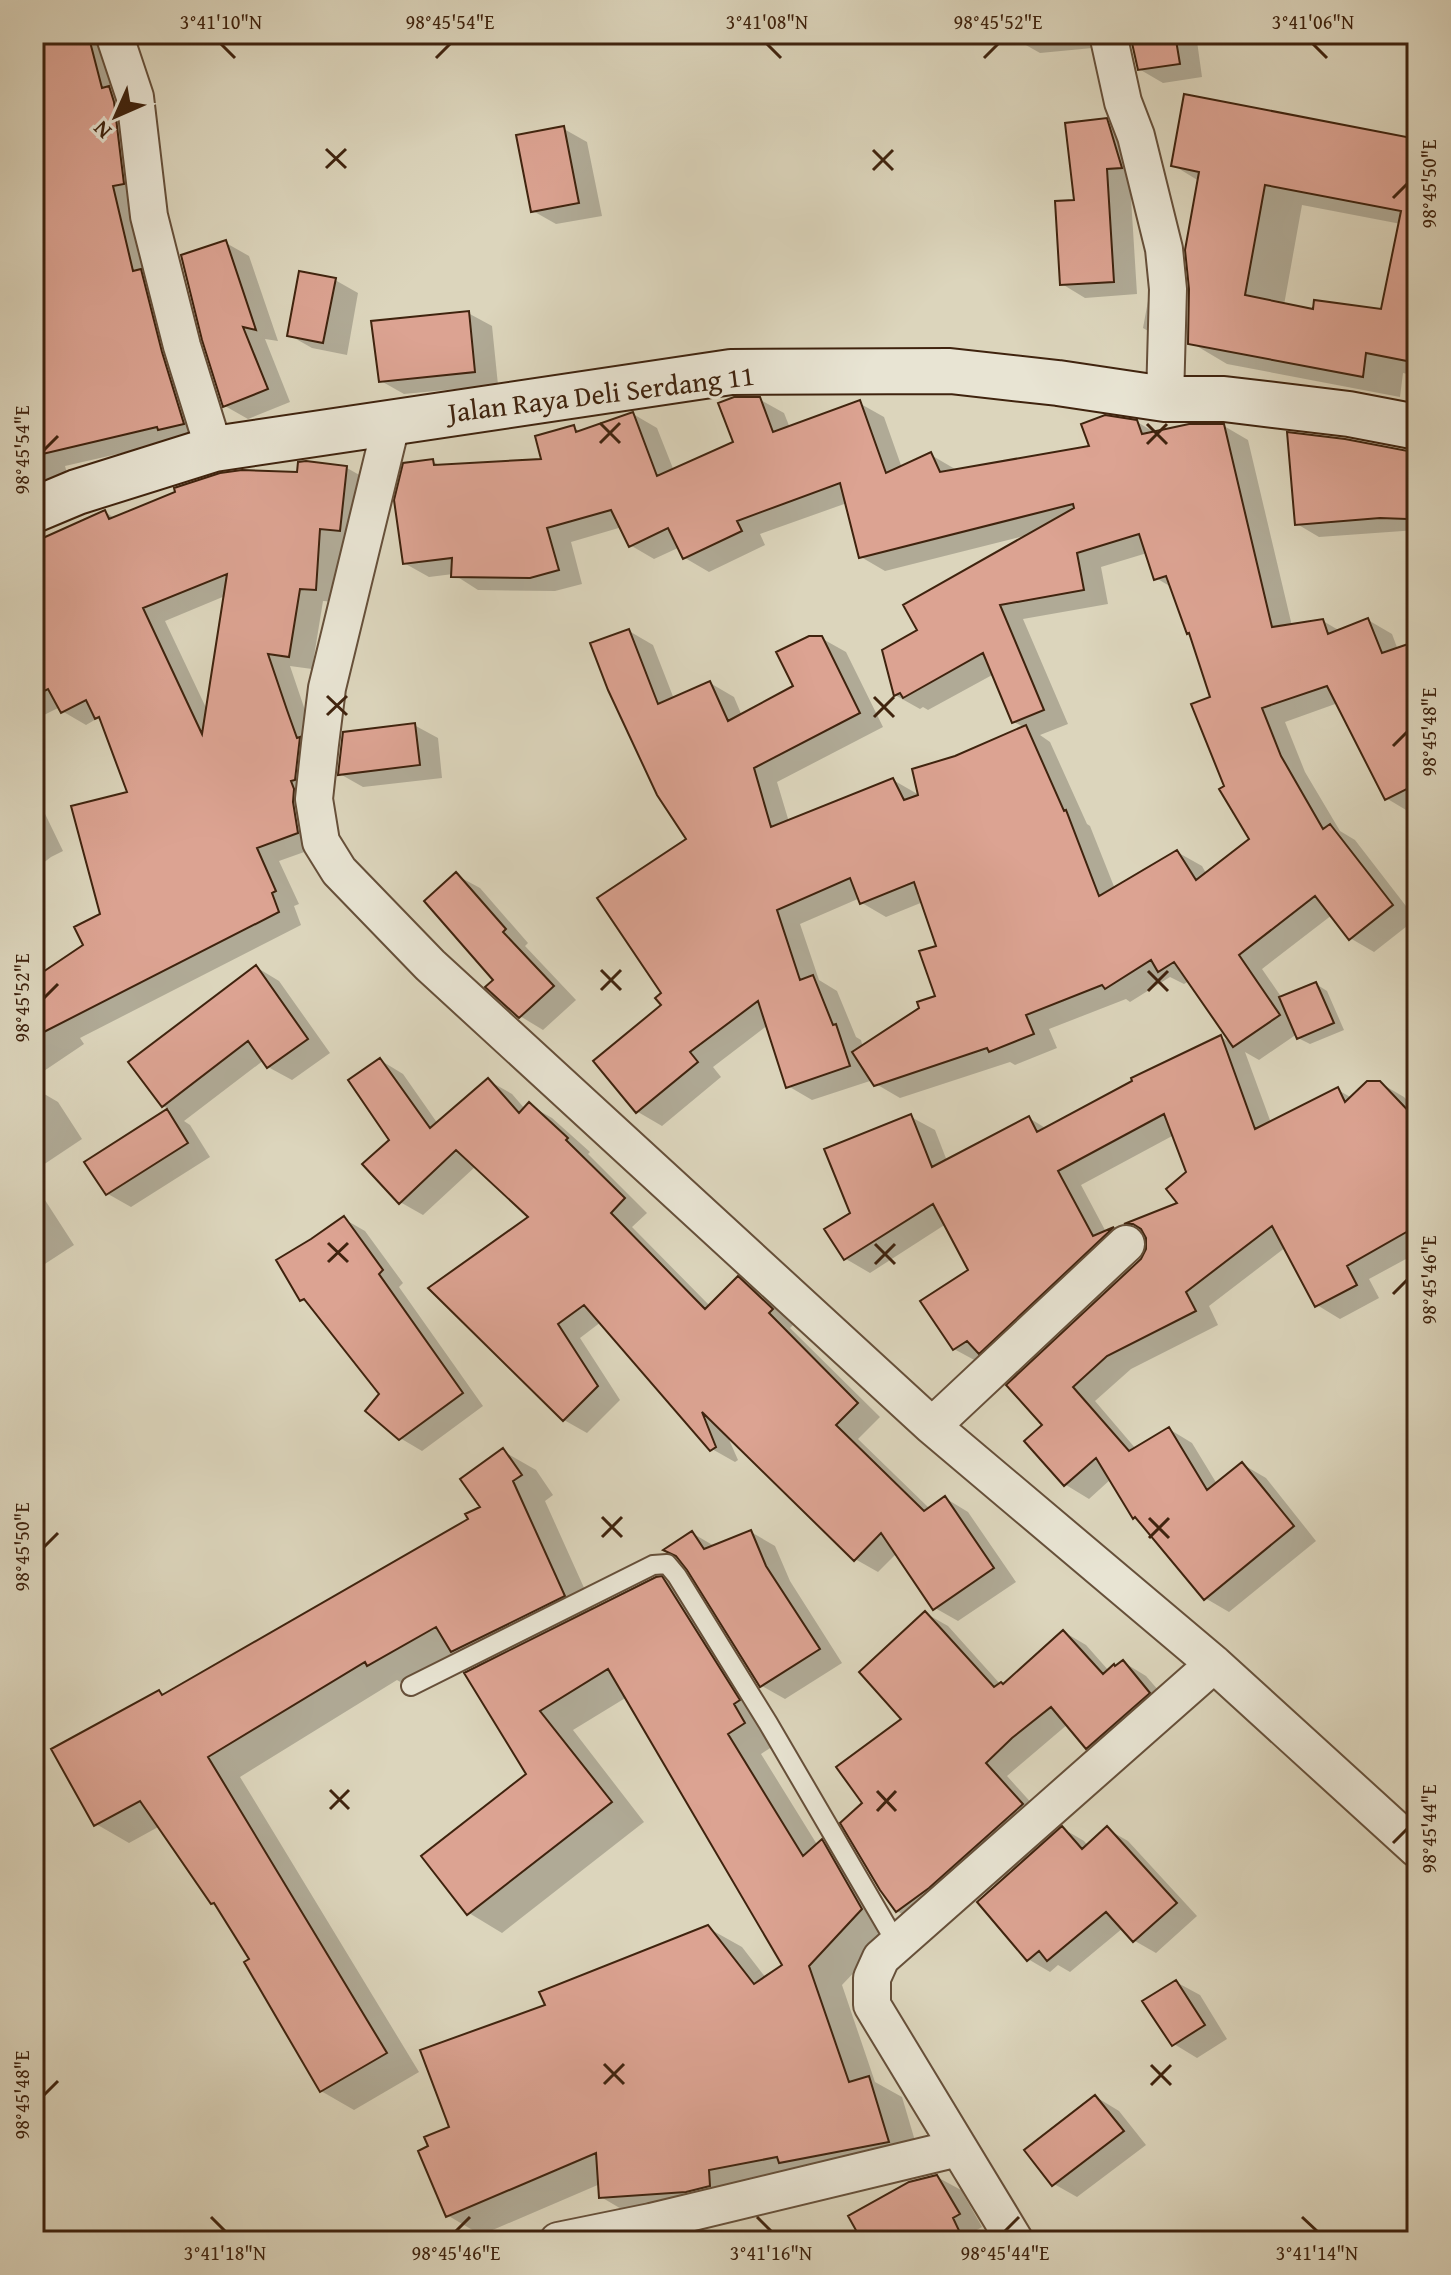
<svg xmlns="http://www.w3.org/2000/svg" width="1451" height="2275" font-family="'Gentium Book Plus',serif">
  <rect width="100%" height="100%" fill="#dcd5bc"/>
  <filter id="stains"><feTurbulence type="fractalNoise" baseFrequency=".0025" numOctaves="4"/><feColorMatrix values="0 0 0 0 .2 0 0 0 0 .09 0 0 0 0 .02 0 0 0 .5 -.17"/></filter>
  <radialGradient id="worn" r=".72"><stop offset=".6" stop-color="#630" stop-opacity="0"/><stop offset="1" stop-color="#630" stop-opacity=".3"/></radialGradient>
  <path fill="#0003" fill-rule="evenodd" d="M34,34h72l100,402 -27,4 -114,26 4,14 -35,10z
    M1016,34h84l3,13 -63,6 -23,-13z
    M1131,34h65l6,43 -39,6 -24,-14z
    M1106,120l24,14v48l7,112 -52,4 -23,-14 14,-82z
    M564,129l23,13 15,74 -46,8 -23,-13z
    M1417,141v235l-14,-3 -3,24 -173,-33 -37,-22 9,-161 -26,-16zM1302,205l99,19 -19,87h-68l-30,-6z
    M226,243l23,13 29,85 -13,-2 25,63 -42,17 -23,-13z
    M335,280l23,13 -11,62 -35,-7 -23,-13z
    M1148,301l22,12 -6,27 -21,-12z
    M468,313l24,13 6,59 -94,9 -23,-13z
    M759,399l25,14 6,15 69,-25 25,14 18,51 29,-13 24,14 2,3 135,-24 45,-26 19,11 68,-7 24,14 44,186 31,-5 17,10 28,-11 24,14 6,16 19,-7v166l-6,4 -25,-15 -48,-95 -53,19 20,50 35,59 15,9 61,79 -42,33 -24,-14 -18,-23 -70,54 20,29 34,-14 11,7 17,39 -34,14 -12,-6 -1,-4 -38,26 -14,-8 26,71 67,-33 14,8 28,-15 24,14 13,14v142l-48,26 10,19 -39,21 -23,-14 -31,-58 -77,59 9,19 -87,44 -36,32 41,48 33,-20 23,14 25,41 25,-20 24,14 50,63 -87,71 -24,-14 -64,-77 -7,-4 -23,-38 -22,20 -23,-14 -39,-44 18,-15 103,-176 -2,-16 -18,-10 53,-21 7,-31 -14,-37 -93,50 25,47 8,-2 22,12 -158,120 -24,-13 17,-79 -25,-46 -76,49 -24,-14 -19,-29 26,-16 58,-97 24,13 12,31 82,-43 18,11 174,-92 13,8 -45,-64 -5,3 -14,-7 -40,25 -4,-3 -77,30 8,19 -42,17 -5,-3 -110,36 -24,-14 -3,-4 -61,20 -24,-14 -20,-61 -55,42 8,10 -59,49 -24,-14 26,-107 25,-166 -60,-208 24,14 21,54 36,-16 24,14 8,19 53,-30 26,-48 25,14 37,75 -106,55 12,40 104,-42 28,16 34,-38 70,-30 -11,-6 -20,-48 -66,36 -5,-3 -3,2 -25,-14 25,-64 108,-96 -143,36 -24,-14 -14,-54 -87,31 5,11 -56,27 -24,-14 -5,-11 -26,12 -24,-14 -8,-18 -51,15 11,42 -27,7 -77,-1 -25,-16 -24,3 -25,-14 28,-102 9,5 103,-5 30,-33 7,4 52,-18 24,14 17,43 61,-28zM1147,553l9,25 17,10 18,45 21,65 14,89 25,53 -44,35 -5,-9 -25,-14 -62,37 -25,-63 -3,-2 -37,-82 -10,-7 28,-11 -45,-105 85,-15 -7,-37zM860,898l2,5 24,14 37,-15 16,45 -2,50 -74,51 -2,-8 -5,-3 -19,-46 -18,-11 -19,-56z
    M1407,453l10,5v72l-98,7 -22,-13z
    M347,468l23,13 -7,62 -20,-2 -4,61 -16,-1 -11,68 -22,-3 20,59 11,121 -42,15 20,43 -5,2 7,19 -221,113 4,6 -46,31 -4,-3v-92l52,-34 16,-31 27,-122 -27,-73 -4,-2 -12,7 -24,-14 -2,-4 -26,13v-176l71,-32 11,7 182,-45zM225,596l-17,116 -43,-91z
    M414,725l24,13 4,40 -79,9 -23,-13z
    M34,791l29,60 -12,6 -17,13z
    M456,875l24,13 48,55 -3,3 51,54 -33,30 -23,-14 -24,-36z
    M256,967l23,14 51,72 -38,27 -24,-13 -4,-7 -80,61 6,4 20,32 -79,50 -23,-13 -21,-32 83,-52 -7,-4z
    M380,1060l23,14 35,50 51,-43 23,13 13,15 4,-4 23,13 38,34 -2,2 59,59 -15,14 79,80 27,-28 23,13 34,31 -5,5 90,89 -22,22 72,70 15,-11 23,14 48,70 -58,39 -23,-13 -38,-55 -19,19 -23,-13 -128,-124 11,25 -3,2 -23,-13 -111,-127 -21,16 40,62 -33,33 -23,-13 -133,-131 100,-72 -55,-51 -53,49 -23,-13z
    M34,1088l24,14 24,37 -48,32z
    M34,1183l40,62 -40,26z
    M344,1219l21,12 38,52 -4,4 84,119 -61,45 -22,-13 -18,-44 -70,-89 -10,-5z
    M503,1451l33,19 17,25 -8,6 49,109 67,-32 35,20 82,145 -17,11 57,92 4,-4 34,19 39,68 -53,56 33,97 27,15 19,64 -286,56 -34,-20 -1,-13 -119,51 -34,-20 5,-87 95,-122 161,-78 34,19 24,31 19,-13 -158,-268 -54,33 71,92 -142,111 -33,-20 60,-138 -48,-108 -25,-14 -54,30 -5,-3 -157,97 179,295 -65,38 -33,-19 -70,-131 -33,-54 -5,-3 -53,-77 -31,17 -33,-19 63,-132 6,3 305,-175 13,-12z
    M751,1532l24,14 15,35 52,82 -57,36 -23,-13 -70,-153 24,14z
    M925,1613l23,13 53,59 4,1 59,-54 22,13 23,26 14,-9 23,14 26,30 -62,55 -23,-14 -19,-23 -61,52 38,42 -125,106 -23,-13 -32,-108 39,-84z
    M1062,1828l22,13 4,5 19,-17 21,12 69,75 -41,37 -21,-12 -12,-13 -53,44 -12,-7 -8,7 -22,-13z
    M1176,1982l24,13 27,44 -30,19 -23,-14z
    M1096,2097l23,14 27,34 -69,52 -23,-13z
    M937,2177l24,13 21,37 -7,4 5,10h-115z"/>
  <path fill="#dca392" stroke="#3f230e" stroke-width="2" fill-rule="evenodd" d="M34,34h54l14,54 7,-2 5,16 10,82 -11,2 20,85 8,-2 21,83 22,72 -26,6 -1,-3 -123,29z
    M1130,34h45l5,30 -42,6z
    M1184,94l233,45v224l-51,-10 -3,24 -175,-33 1,-55 -4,-39 14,-78 -28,-6zM1265,185l136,26 -20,98 -67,-9 -1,9 -68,-14z
    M1107,118l15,50 -15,1 7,113 -54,3 -5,-84 19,-1 -9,-77z
    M564,126l15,77 -48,9 -15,-77z
    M226,240l30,90 -13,-3 25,62 -45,18 -21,-67 -21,-85z
    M299,271l37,7 -13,65 -36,-7z
    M469,311l6,61 -96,10 -8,-61z
    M734,397h26l13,35 87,-32 26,73 45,-21 9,20 149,-26 -8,-22 24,-9 32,5 5,14 47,-10h35l48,203 51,-8 5,15 40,-16 14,35 35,-12v143l-32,16 -58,-114 -65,22 19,48 42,73 7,-5 63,81 -44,35 -34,-44 -76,59 41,60 -47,32 -59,-85 -16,10 -7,-12 -46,29 -3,-4 -76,30 8,19 -45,18 -2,-4 -113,38 -22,-34 67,-44 -2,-6 18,-6 -16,-45 17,-5 -22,-64 -54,22 -10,-26 -73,32 23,70 13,-5 20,50 3,-1 14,42 -64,22 -28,-87 -68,51 8,10 -62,51 -43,-52 68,-56 -6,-7 6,-5 -64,-95 89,-59 -29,-44 -49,-105 -18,-47 39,-14 29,75 52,-23 18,40 65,-35 -17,-34 33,-16h13l38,77 -106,55 17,59 122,-49 11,22 14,-5 -6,-26 43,-13 71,-31 38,86 2,-1 33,86 78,-46 19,30 53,-41 -30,-50 5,-3 -33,-82 19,-7 -21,-64 -2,1 -21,-58 -12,4 -15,-46 -62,19 7,37 -84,15 44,105 -32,13 -29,-70 -80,45 -3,-5 -6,3 -12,-46 35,-20 -14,-25 171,-97 -1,-4 -214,54 -19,-75 -103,38 5,10 -59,28 -15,-31 -39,19 -18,-37 -64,18 12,42 -29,8 -79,-1 1,-19 -49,6 -9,-64 9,-37 30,-4 1,6 107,-6 -6,-23 39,-11 2,7 57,-20 24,64 76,-34 -15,-39z
    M1287,432l58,7 63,12 -1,68 -27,-1 -85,7z
    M306,461l41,5 -7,65 -20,-2 -4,61 -16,-1 -11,68 -21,-3 19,56 10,28 3,-1 -5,43 -4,1 3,8 -1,13 5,31 -41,15 19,43 -4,2 7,19 -245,125v-59l49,-33 -9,-18 26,-13 -29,-108 56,-14 -28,-75 -4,2 -9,-19 -25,13 -13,-24 -14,7v-154l71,-32 4,9 66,-27 -1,-4 46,-15 22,-3 55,2 1,-10zM227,574l-25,160 -59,-126z
    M415,723l5,42 -82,10 5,-43z
    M456,872l50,57 -3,3 51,54 -35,32 -34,-31 8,-7 -69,-79z
    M256,965l52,74 -41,29 -19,-27 -86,66 -34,-45z
    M1316,982l18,41 -37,16 -18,-42z
    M1221,1035l34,94 83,-42 7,15 22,-21h13l37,39v106l-70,40 10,19 -42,22 -43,-81 -86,66 10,19 -89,45 -34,31 56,64 40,-24 38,63 35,-28 52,64 -90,74 -69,-83 -2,2 -37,-61 -32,28 -40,-45 18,-16 -36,-40 135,-126 5,-10v-11l-5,-9 -8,-5h-9l53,-21 -11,-14 20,-17 -22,-58 -106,57 35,65 21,-9 -135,127 -12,-13 -14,9 -33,-49 48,-31 -35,-66 -89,56 -20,-31 26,-16 -26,-64 87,-35 21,53 97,-51 8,16 95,-51 -1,-3z
    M380,1058l50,70 58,-50 31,35 10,-11 39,36 -2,2 59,58 -14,15 94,96 33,-33 35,33 -4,4 89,90 -22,22 88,86 21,-15 49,72 -61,42 -52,-77 -27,28 -152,-149 14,35 -6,4 -126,-146 -26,19 40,62 -35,35 -135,-133 100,-71 -72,-67 -57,54 -37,-40 27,-24 -41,-60z
    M167,1109l21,34 -82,52 -22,-33z
    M344,1216l39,54 -4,4 84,119 -64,47 -34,-29 14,-17 -75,-95 -4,2 -24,-41 35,-21z
    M503,1448l19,27 -9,6 52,115 -114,56 -15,-25 -69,39 -2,-4 -157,95 179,296 -67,39 -76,-130 5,-3 -35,-56 -3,1 -71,-103 -46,25 -43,-77 108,-59 3,5 306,-176 -3,-5 15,-7 -20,-28z
    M751,1530l15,36 54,83 -60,38 -73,-117 -11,-14 -13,-6 29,-19 12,18z
    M662,1576l78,124 -6,4 11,19 -17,11 75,122 19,-17 40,70 -53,57 40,116 20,-6 20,66 -110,21 -2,-6 -68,13 1,16 -24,6 -87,6 -3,-45 -150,64 -28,-66 10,-5 -4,-9 25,-10 -29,-77 125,-45 -6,-13 169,-67 46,59 28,-19 -174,-296 -68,42 72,91 -145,113 -46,-59 105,-82 -62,-101 192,-96z
    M925,1611l69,76 7,-5 2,2 60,-54 40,44 11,-10 1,2 8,-6 27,33 -64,56 -35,-42 -39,31 -26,25 37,41 -94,84 -33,24 -16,-22 -40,-67 22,-20 -26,-36 65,-48 -42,-47z
    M1062,1826l20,23 25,-23 70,77 -44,39 -27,-30 -59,49 -8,-10 -12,10 -50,-59z
    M1176,1980l29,45 -33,21 -30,-45z
    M1095,2095l29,36 -72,55 -28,-36z
    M937,2175l23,39 -7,4 11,23h-102l-14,-25 61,-34z"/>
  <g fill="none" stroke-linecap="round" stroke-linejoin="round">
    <defs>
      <path id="lane" d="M411,1686l242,-121 14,-1 10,12 91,147 129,221"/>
      <path id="street" d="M114,34l21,63 14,119 33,130 32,103
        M1108,34l15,68 13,34 28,113 4,40 -3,110
        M392,421l-65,267 -7,56 -6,55 7,43 18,29 91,94 502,461 282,238 203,185
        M932,1426l194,-182
        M558,2241l93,-19 307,-74
        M1015,2241l-143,-236v-27l9,-20 333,-294"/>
      <path id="secondary" d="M34,510l43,-18 137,-43 517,-77 219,-1 108,12 107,16h59l125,15 68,13"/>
    </defs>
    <use href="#lane" stroke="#66503a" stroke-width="22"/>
    <use href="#street" stroke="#66503a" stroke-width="40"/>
    <use href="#secondary" stroke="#3f230e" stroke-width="48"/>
    <use href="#lane" stroke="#e8e4d3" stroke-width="18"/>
    <use href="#street" stroke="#e8e4d3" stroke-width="36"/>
    <use href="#secondary" stroke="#e8e4d3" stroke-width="44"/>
  </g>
  <path fill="none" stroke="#3f230e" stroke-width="3" d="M221,44l14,14M767,44l14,14M1313,44l14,14M436,58l14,-14M984,58l14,-14M326,149l20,19M873,150l20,20M326,168l20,-19M873,170l20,-20M1393,198l14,-14M600,423l20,20M1147,424l20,20M600,443l20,-20M1147,444l20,-20M44,450l14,-14M327,696l20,19M874,697l20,20M327,715l20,-19M874,717l20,-20M1393,746l14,-14M601,970l20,20M1148,971l20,20M601,990l20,-20M1148,991l20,-20M44,998l14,-14M328,1243l20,19M875,1244l20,20M328,1262l20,-19M875,1264l20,-20M1393,1294l14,-14M602,1517l20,20M1149,1518l20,20M602,1537l20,-20M1149,1538l20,-20M44,1547l14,-14M330,1790l19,19M877,1791l19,20M330,1809l19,-19M877,1811l19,-20M1393,1843l14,-14M604,2064l20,20M1151,2065l20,20M604,2084l20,-20M1151,2085l20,-20M44,2095l14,-14M211,2217l14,14M757,2217l14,14M1302,2217l15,14M456,2231l14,-14M1005,2231l14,-14"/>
  <g text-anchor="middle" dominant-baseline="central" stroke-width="6" stroke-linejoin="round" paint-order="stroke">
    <g font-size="28" fill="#3f230e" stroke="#e8e4d3">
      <text transform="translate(601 393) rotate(-7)">Jalan Raya Deli Serdang 11</text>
    </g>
  </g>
  <rect width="1451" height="2275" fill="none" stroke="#dcd5bc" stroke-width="88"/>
  <g transform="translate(116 116) rotate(225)" stroke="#e8e4d3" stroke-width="6" paint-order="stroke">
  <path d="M0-6L14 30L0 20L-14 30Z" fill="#3f230e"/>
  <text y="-12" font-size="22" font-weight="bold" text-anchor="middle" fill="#3f230e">N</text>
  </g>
  <rect x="44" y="44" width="1363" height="2187" fill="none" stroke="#3f230e" stroke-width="3"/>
  <g font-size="20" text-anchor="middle" fill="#3f230e">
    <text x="221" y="29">3°41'10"N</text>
    <text x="450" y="29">98°45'54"E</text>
    <text x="767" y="29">3°41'08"N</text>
    <text x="998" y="29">98°45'52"E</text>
    <text x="1313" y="29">3°41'06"N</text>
    <text transform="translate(1429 184) rotate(-90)" y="7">98°45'50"E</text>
    <text transform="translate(22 450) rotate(-90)" y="7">98°45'54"E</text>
    <text transform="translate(1429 732) rotate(-90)" y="7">98°45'48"E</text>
    <text transform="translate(22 998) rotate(-90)" y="7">98°45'52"E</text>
    <text transform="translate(1429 1280) rotate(-90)" y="7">98°45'46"E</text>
    <text transform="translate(22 1547) rotate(-90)" y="7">98°45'50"E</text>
    <text transform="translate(1429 1829) rotate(-90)" y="7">98°45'44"E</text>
    <text transform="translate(22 2095) rotate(-90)" y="7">98°45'48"E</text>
    <text x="225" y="2260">3°41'18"N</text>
    <text x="456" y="2260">98°45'46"E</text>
    <text x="771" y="2260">3°41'16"N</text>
    <text x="1005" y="2260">98°45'44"E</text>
    <text x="1317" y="2260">3°41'14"N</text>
  </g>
  <rect width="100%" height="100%" filter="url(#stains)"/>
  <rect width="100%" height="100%" fill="url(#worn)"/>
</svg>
